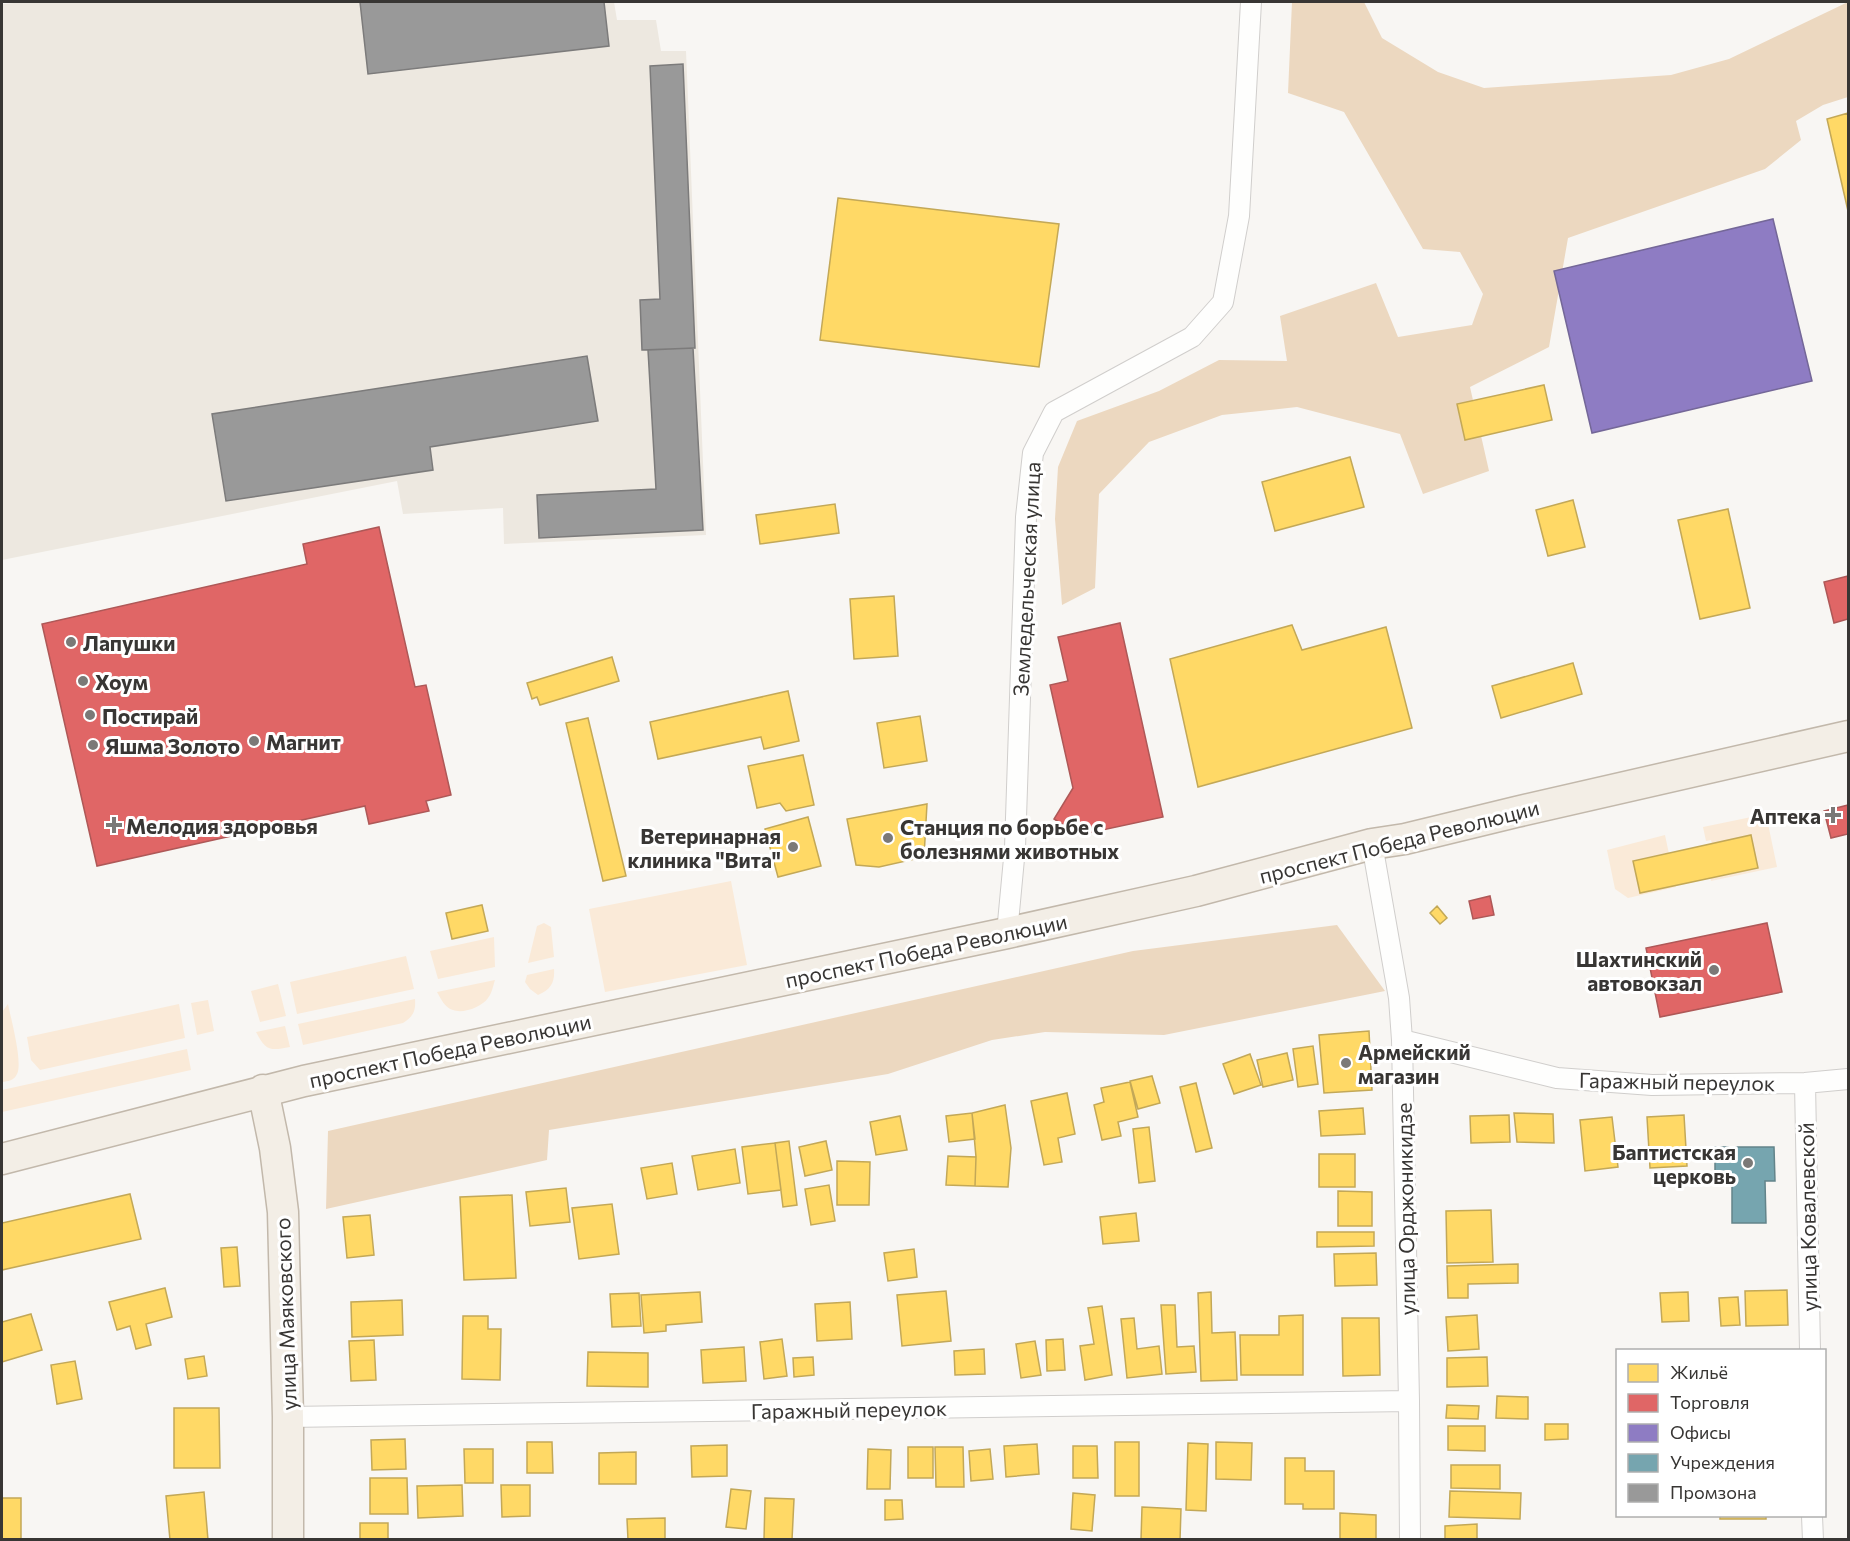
<svg xmlns="http://www.w3.org/2000/svg" width="1850" height="1541" font-family="Commissioner,sans-serif">
  <rect width="100%" height="100%" fill="#f8f6f3"/>
  <path fill="#ede8e0" d="M25,2h589l3,18h39l5,31h25l20,484 -202,9 -1,-36 -100,6 -6,-33 -395,79v-556z"/>
  <path fill="#faead8" d="M1766,814l11,53 -66,14 -4,-18 9,-3 -5,-20 -5,1 -3,-14z
    M1665,835l11,52 -48,11 -13,-9 -8,-39z
    M731,881l16,84 -142,27 -16,-83z
    M544,923l7,4 3,30 -26,6 9,-37z
    M494,937l1,30 -57,12 -8,-28z
    M406,956l8,33 -117,25 -7,-32z
    M554,969c1,13 -3,21 -16,26l-8,-6 -5,-7 2,-7z
    M495,980c-2,6 -3,13 -7,18 -6,9 -25,16 -35,12 -8,-2 -12,-11 -16,-18z
    M278,984l8,32 -26,6 -9,-31z
    M415,999c1,12 -2,18 -12,24l-100,22 -5,-21z
    M208,1000l6,31 -17,4 -6,-32z
    M8,1004c3,15 15,59 9,70 -3,7 -9,7 -15,8v-70z
    M179,1004l6,34 -145,32 -9,-10 -4,-23z
    M285,1026l5,21c-20,4 -24,4 -34,-15z
    M187,1049l4,21 -189,42v-22z"/>
  <path fill="#ecd8c0" d="M1292,2h72l18,36 56,34 46,16 187,-13 58,-16 119,-57v95l-25,8 -27,16 5,19 -36,29 -197,69 -19,109 -79,40 19,84 -66,23 -23,-60 -103,-27 -75,8 -73,27 -50,52 -4,94 -33,17 -7,-86 3,-52 19,-46 82,-30 60,-31 68,1 -7,-45 96,-33 22,54 74,-12 11,-31 -23,-42 -37,-3 -79,-137 -56,-19z
    M1337,925l48,66 -221,44 -119,-3 -53,8 -104,34 -339,56 -2,30 -221,49 2,-78 805,-180z"/>
  <path fill="#ffd966" stroke="#c3a857" stroke-width="1.5" d="M1848,113v98l-21,-92z
    M838,198l221,26 -20,143 -219,-27z
    M1544,385l8,35 -87,20 -8,-36z
    M1350,457l14,50 -89,24 -13,-49z
    M1573,500l12,47 -37,9 -12,-46z
    M835,504l4,29 -79,11 -4,-29z
    M1728,509l22,99 -50,11 -22,-99z
    M894,596l4,60 -44,3 -4,-60z
    M1292,625l10,25 84,-23 26,101 -214,59 -28,-128z
    M612,657l7,24 -79,24 -3,-8 -5,2 -5,-16z
    M1573,663l9,31 -81,24 -9,-32z
    M788,691l11,50 -35,8 -3,-12 -103,22 -8,-37z
    M920,716l7,45 -43,7 -7,-45z
    M588,718l38,158 -23,5 -37,-158z
    M803,755l11,50 -28,6 -6,-8 -23,5 -9,-42z
    M927,804l-3,53 -45,10 -23,-2 -9,-46z
    M808,817l13,49 -43,11 -13,-48z
    M1751,835l7,33 -118,25 -7,-32z
    M482,905l6,26 -36,8 -6,-26z
    M1437,906l10,12 -7,6 -10,-11z
    M1369,1031l3,59 -48,3 -5,-58z
    M1313,1046l5,38 -20,3 -5,-38z
    M1287,1053l6,27 -30,7 -6,-27z
    M1250,1054l11,31 -27,9 -11,-30z
    M1152,1076l8,27 -22,6 -8,-28z
    M1130,1082l8,35 -20,5 3,14 -19,4 -8,-35 10,-3 -3,-14z
    M1196,1083l16,65 -16,4 -16,-65z
    M1067,1093l8,41 -17,4 4,24 -18,3 -13,-64z
    M1005,1105l6,43 -3,39 -33,-1 1,-29 -4,-44z
    M1363,1108l2,26 -44,2 -2,-25z
    M972,1113l3,26 -26,3 -3,-26z
    M1514,1113l39,1 1,29 -37,-1z
    M1509,1115l1,27 -39,1 -1,-27z
    M1684,1115l3,51 -37,2 -3,-51z
    M900,1116l7,34 -31,5 -6,-33z
    M1612,1117l6,50 -33,4 -5,-51z
    M1149,1127l6,54 -16,2 -6,-54z
    M789,1141l8,64 -14,2 -8,-64z
    M826,1141l6,29 -27,6 -6,-29z
    M775,1143l6,47 -33,4 -6,-47z
    M735,1149l5,34 -42,7 -6,-34z
    M1319,1154h36v33h-36z
    M948,1156l28,1 -1,29 -29,-1z
    M837,1161l33,1 -1,43h-32z
    M672,1163l5,31 -30,5 -6,-31z
    M829,1185l6,36 -24,4 -6,-36z
    M566,1188l4,34 -40,4 -4,-34z
    M1338,1191l34,1v34h-34z
    M130,1194l11,45 -139,31v-47z
    M512,1195l4,83 -52,2 -4,-83z
    M612,1204l7,50 -40,5 -7,-51z
    M1491,1210l2,52 -46,1 -1,-52z
    M1136,1213l3,28 -36,3 -3,-27z
    M370,1215l4,40 -27,3 -4,-41z
    M1317,1232h57v14l-57,1z
    M237,1247l3,39 -16,1 -3,-39z
    M914,1249l3,28 -29,4 -4,-28z
    M1376,1253l1,32 -42,1 -1,-32z
    M1518,1264v19l-50,1v14h-20l-1,-32z
    M165,1288l7,29 -26,7 5,21 -15,4 -6,-23 -13,4 -8,-28z
    M1787,1290l1,35 -42,1 -1,-35z
    M946,1291l5,50 -49,5 -5,-51z
    M700,1292l2,30 -36,3v6l-22,2 -3,-38z
    M1211,1292l1,41 23,-1 2,48 -36,1 -3,-88z
    M1688,1292l1,29 -27,1 -2,-29z
    M639,1293l2,33 -29,1 -2,-33z
    M1738,1297l2,28 -19,1 -2,-28z
    M402,1300l1,35 -51,2 -1,-35z
    M850,1302l2,37 -35,2 -2,-37z
    M1161,1305h14l2,42 17,-1 2,26 -30,2z
    M1102,1306l10,69 -27,5 -5,-34 14,-2 -6,-36z
    M31,1314l11,36 -40,12v-40z
    M1303,1315v60h-62l-1,-40h39v-19z
    M1477,1315l2,34 -31,2 -2,-34z
    M463,1316h25v13h13l-1,51 -38,-1z
    M1134,1318l3,31 22,-3 3,28 -35,4 -6,-59z
    M1342,1318h37l1,57 -37,1z
    M782,1339l5,37 -23,3 -4,-37z
    M1063,1339l2,31 -18,1 -1,-31z
    M374,1340l2,40 -25,1 -2,-40z
    M1035,1341l6,34 -20,3 -5,-34z
    M744,1347l2,34 -43,2 -2,-33z
    M984,1349l1,25 -30,1 -1,-24z
    M588,1352l60,1v34l-61,-1z
    M204,1356l3,20 -19,3 -3,-20z
    M813,1357l1,18 -20,2 -1,-19z
    M1487,1357l1,29 -41,1v-29z
    M75,1361l7,38 -25,5 -6,-39z
    M1497,1396l31,1v22l-32,-1z
    M1447,1405l32,1 -1,13 -32,-1z
    M174,1408h45l1,60h-46z
    M1545,1424h23v15l-23,1z
    M1448,1426h37v25l-37,-1z
    M405,1439l1,30 -34,1 -1,-30z
    M527,1442h25l1,31h-26z
    M1115,1442h24v54h-24z
    M1216,1442l36,1 -1,37 -35,-1z
    M1188,1443l20,1 -2,67 -20,-1z
    M1037,1444l2,30 -33,3 -2,-31z
    M727,1445v31l-35,1 -1,-31z
    M1073,1446h24l1,32h-25z
    M908,1447h25v31h-25z
    M935,1447h28l1,40h-28z
    M464,1449h29v34h-28z
    M868,1449l23,1 -1,39h-23z
    M990,1449l3,30 -22,2 -2,-30z
    M636,1452v32h-37v-31z
    M1285,1458h20v13h29v38h-31v-5h-18z
    M1451,1465h49v24l-49,-1z
    M370,1478h37l1,36h-38z
    M462,1485l1,31 -45,2 -1,-32z
    M501,1485h29v31l-28,1z
    M731,1489l20,2 -5,38 -20,-2z
    M1450,1491l71,2 -1,26 -71,-2z
    M204,1492l4,48h-38l-4,-44z
    M1073,1493l22,2 -3,36 -21,-2z
    M2,1498h19v42h-19z
    M765,1498l29,1 -2,41h-28z
    M885,1500h17l1,19 -18,1z
    M1142,1507l39,2 -1,31h-39z
    M1340,1513l36,2v25h-36z
    M1720,1516h46v3h-46z
    M665,1518v22h-37l-1,-21z
    M360,1523h28v17h-28z
    M1477,1524v16h-32v-14z"/>
  <path fill="#e06666" stroke="#ae5857" stroke-width="1.5" d="M379,527l36,160 11,-2 25,110 -25,6 3,10 -60,13 -4,-18 -268,60 -55,-242 265,-60 -4,-20z
    M1848,576v43l-14,4 -10,-41z
    M1120,623l43,194 -84,18 -25,-16 19,-31 -23,-103 18,-4 -10,-44z
    M1848,805v29l-17,4 -7,-27z
    M1490,896l4,19 -21,4 -4,-18z
    M1767,923l15,69 -122,25 -14,-69z"/>
  <path fill="#8e7cc3" stroke="#746798" stroke-width="1.5" d="M1773,219l39,162 -220,52 -38,-162z"/>
  <path fill="#76a5af" stroke="#63848a" stroke-width="1.5" d="M1715,1147h59l1,34h-10l1,42h-34v-44h-17z"/>
  <path fill="#999" stroke="#7c7b7b" stroke-width="1.5" d="M360,2h244l5,44 -241,28z
    M683,64l12,284 -53,2 -2,-50 20,-1 -10,-233z
    M693,348l10,182 -164,8 -2,-43 119,-6 -8,-139z
    M587,356l11,65 -168,26 3,23 -207,31 -14,-87z"/>
  <g fill="none" stroke-linecap="round" stroke-linejoin="round">
    <defs>
      <path id="street" d="M1372,844l27,154 3,42 7,361 1,139
        M1007,933l8,-85 11,-331 7,-64 21,-41 138,-75 31,-35 16,-86 12,-214
        M1402,1040l155,38 95,7 153,-2 43,-4
        M1805,1083l5,267
        M288,1417l1121,-16
        M1812,1516l1,24"/>
      <path id="primary" d="M263,1090l12,58 8,64 5,205v123
        M2,1159l302,-78 703,-148 189,-42 176,-47 33,-5 111,-27 332,-76"/>
    </defs>
    <use href="#street" stroke="#d0cecc" stroke-width="22"/>
    <use href="#primary" stroke="#c2b8ab" stroke-width="33"/>
    <use href="#street" stroke="#fefefd" stroke-width="20"/>
    <use href="#primary" stroke="#f3eee6" stroke-width="30"/>
  </g>
  <g fill="#7b7977" stroke="#fff" stroke-width="2">
    <circle cx="71" cy="642" r="6"/>
    <circle cx="83" cy="681" r="6"/>
    <circle cx="90" cy="715" r="6"/>
    <circle cx="254" cy="741" r="6"/>
    <circle cx="93" cy="745" r="6"/>
    <path d="M1830 806h6v6h6v6h-6v6h-6v-6h-6v-6h6z"/>
    <path d="M111 816h6v6h6v6h-6v6h-6v-6h-6v-6h6z"/>
    <circle cx="888" cy="838" r="6"/>
    <circle cx="793" cy="847" r="6"/>
    <circle cx="1714" cy="970" r="6"/>
    <circle cx="1346" cy="1063" r="6"/>
    <circle cx="1748" cy="1163" r="6"/>
  </g>
  <g text-anchor="middle" dominant-baseline="central" stroke-width="6" stroke-linejoin="round" paint-order="stroke">
    <g font-size="21" fill="#383634" stroke="#fff">
      <text transform="translate(1026 579) rotate(-87)">Земледельческая улица</text>
      <text transform="translate(1399 841) rotate(-14)">проспект Победа Революции</text>
      <text transform="translate(926 950) rotate(-12)">проспект Победа Революции</text>
      <text transform="translate(450 1050) rotate(-12)">проспект Победа Революции</text>
      <text transform="translate(1677 1081) rotate(1)">Гаражный переулок</text>
      <text transform="translate(1405 1209) rotate(-91)">улица Орджоникидзе</text>
      <text transform="translate(1807 1217) rotate(-91)">улица Ковалевской</text>
      <text transform="translate(285 1314) rotate(-92)">улица Маяковского</text>
      <text transform="translate(849 1409) rotate(-1)">Гаражный переулок</text>
    </g>
    <g font-size="21" font-weight="bold" fill="#383634" stroke="#fff" text-anchor="start">
      <text x="83" y="642">Лапушки</text>
      <text x="95" y="681">Хоум</text>
      <text x="102" y="715">Постирай</text>
      <text x="266" y="741">Магнит</text>
      <text x="105" y="745">Яшма Золото</text>
      <text x="1821" y="815" text-anchor="end">Аптека</text>
      <text x="126" y="825">Мелодия здоровья</text>
      <text x="900" y="826">Станция по борьбе с<tspan x="900" dy="24">болезнями животных</tspan></text>
      <text x="781" y="835" text-anchor="end">Ветеринарная<tspan x="781" dy="24">клиника "Вита"</tspan></text>
      <text x="1702" y="958" text-anchor="end">Шахтинский<tspan x="1702" dy="24">автовокзал</tspan></text>
      <text x="1358" y="1051">Армейский<tspan x="1358" dy="24">магазин</tspan></text>
      <text x="1736" y="1151" text-anchor="end">Баптистская<tspan x="1736" dy="24">церковь</tspan></text>
    </g>
  </g>
  <rect width="1850" height="1541" fill="none" stroke="#383634" stroke-width="6"/>
  <rect x="1616" y="1349" width="210" height="168" fill="#ffffff" stroke="#afafae" stroke-width="1.5"/>
  <rect x="1628" y="1364" width="30" height="18" fill="#ffd966" stroke="#afafae" stroke-width="1.5"/>
  <text x="1670" y="1379" font-size="18" fill="#383634">Жильё</text>
  <rect x="1628" y="1394" width="30" height="18" fill="#e06666" stroke="#afafae" stroke-width="1.5"/>
  <text x="1670" y="1409" font-size="18" fill="#383634">Торговля</text>
  <rect x="1628" y="1424" width="30" height="18" fill="#8e7cc3" stroke="#afafae" stroke-width="1.5"/>
  <text x="1670" y="1439" font-size="18" fill="#383634">Офисы</text>
  <rect x="1628" y="1454" width="30" height="18" fill="#76a5af" stroke="#afafae" stroke-width="1.5"/>
  <text x="1670" y="1469" font-size="18" fill="#383634">Учреждения</text>
  <rect x="1628" y="1484" width="30" height="18" fill="#999999" stroke="#afafae" stroke-width="1.5"/>
  <text x="1670" y="1499" font-size="18" fill="#383634">Промзона</text>
</svg>
